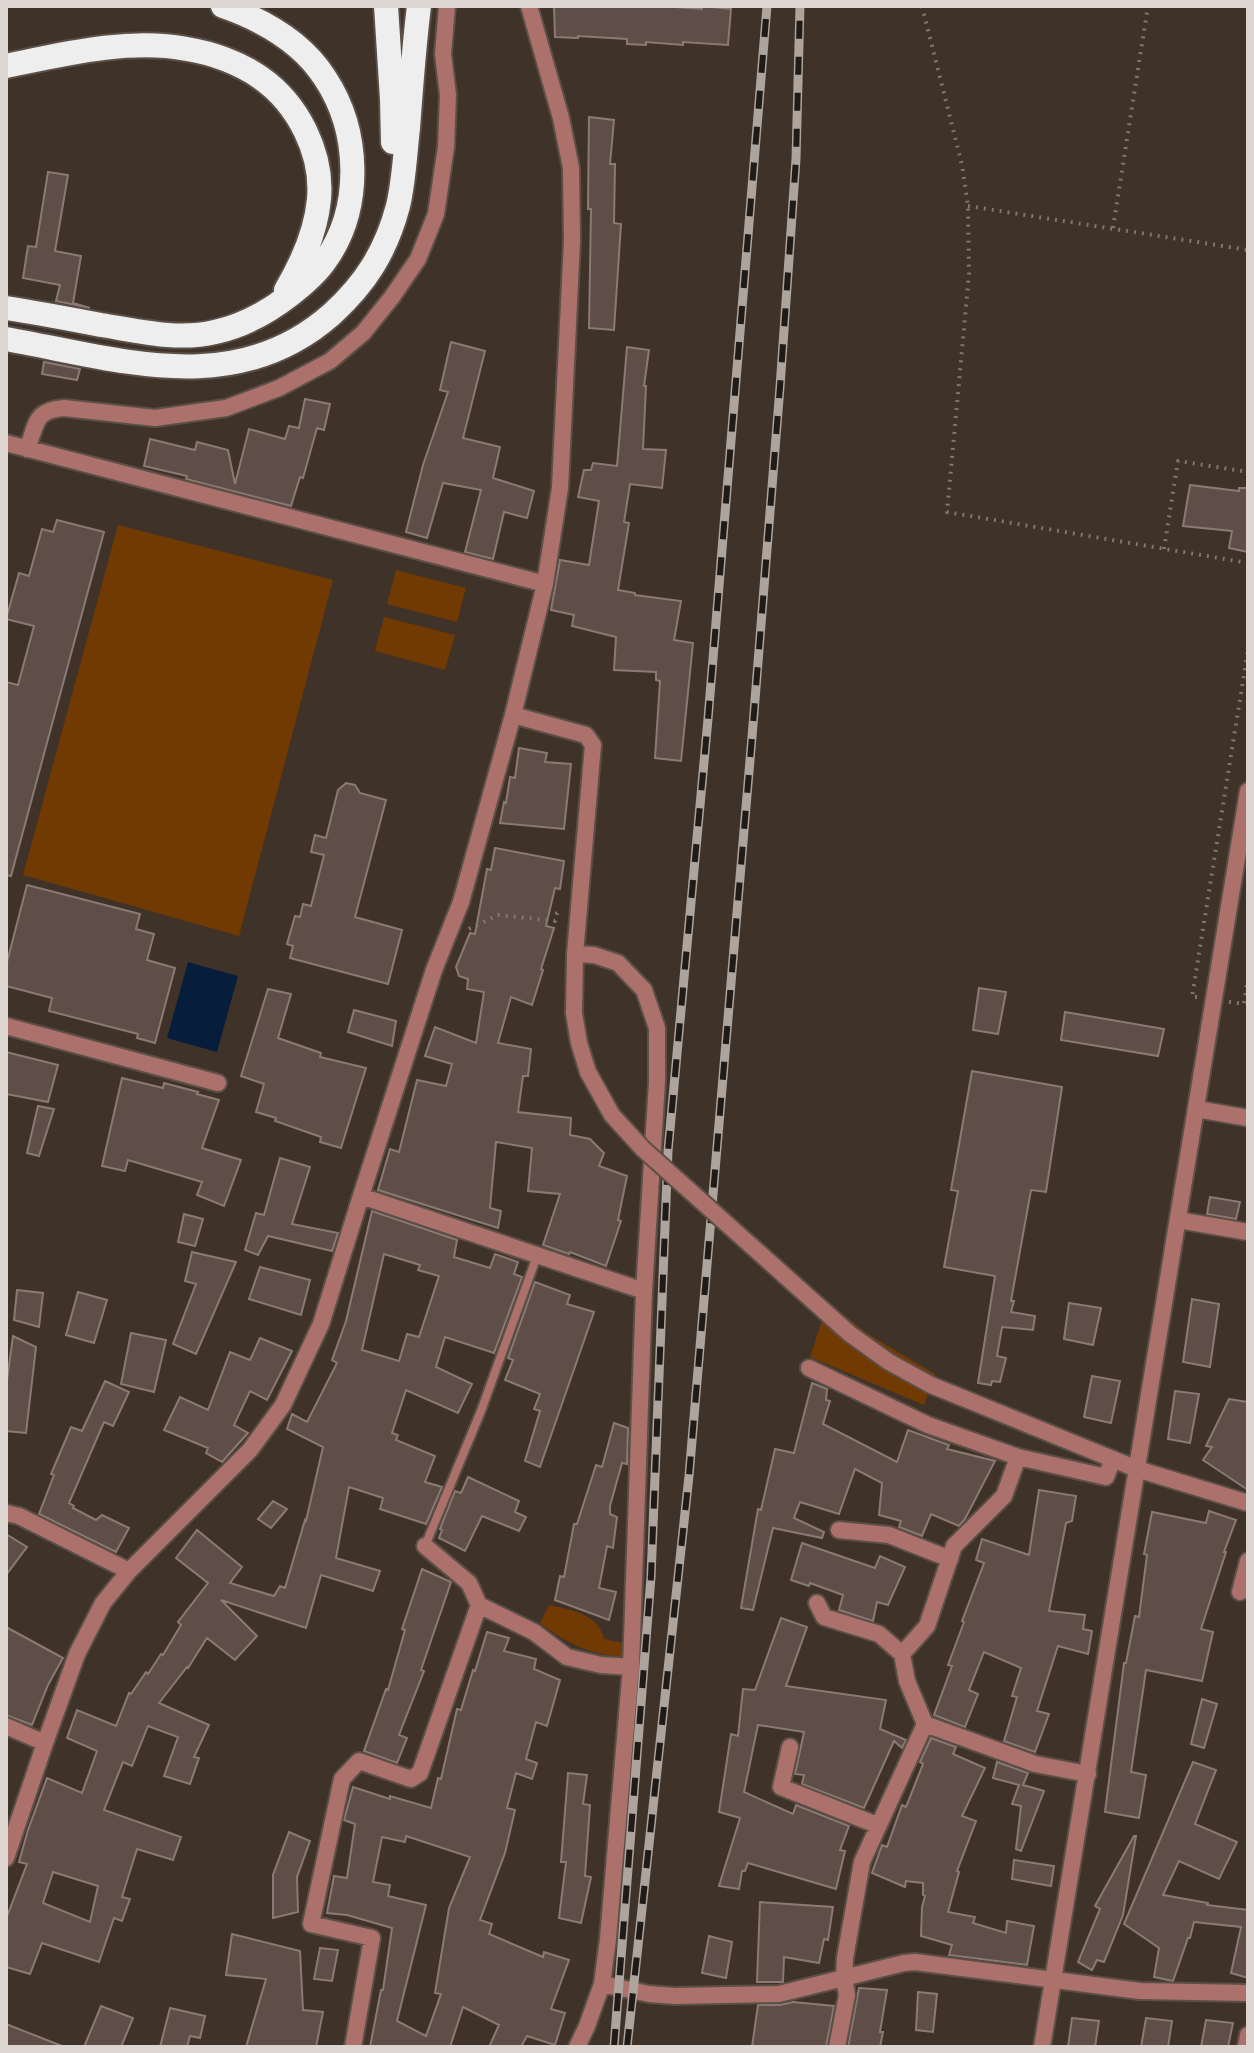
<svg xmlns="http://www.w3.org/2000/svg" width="1254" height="2053" font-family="Manrope,sans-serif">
  <rect width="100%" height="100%" fill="#3e3229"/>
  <path fill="#713a02" d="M118,525l215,55 -94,356 -216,-61z
    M396,570l70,18 -9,34 -70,-18z
    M384,617l71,18 -10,35 -70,-19z
    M828,1302l40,32 67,40 -11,31 -114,-48z
    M549,1605c22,5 50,9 55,34l19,4 1,14c-35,-3 -57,-13 -84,-34z"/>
  <path fill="#061e3b" d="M188,962l50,14 -21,76 -50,-14z"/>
  <path fill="#5e4e47" stroke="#8b7a73" stroke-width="2" fill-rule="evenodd" d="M554,6h107l41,3v-3l29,3 -3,36 -45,-3v3l-37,-3v3l-19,-1v-5l-49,-3v2l-23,-1z
    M589,117l25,3 -4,44h5l-1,59 7,1 -7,106 -25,-2 2,-119h-3z
    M48,172l20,3 -13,76 26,5 -8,47 17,5 -34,-7 4,-16 -37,-7 5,-32 8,1z
    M451,342l34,9 -22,87 37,9 -7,31 41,13 -7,27 -23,-6 -11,47 -28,-7 16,-62 -38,-7 -16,55 -21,-6 17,-67 25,-73 -8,-2z
    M627,347l22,3 -5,36h2l-3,63 23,1 -4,38 -32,-4 -6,38 5,1 -11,67 17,3v2l46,6 -7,39 19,3 -12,118 -26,-3 5,-77 -4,-1v-8l-42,-2 2,-33 -44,-11 2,-11 -23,-5 9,-50 29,5 10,-64 -21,-4 6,-27h7l2,-7 24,3z
    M44,362l36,7 -3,11 -35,-6z
    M305,399l25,5 -6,26 -7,-2 -14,50 -3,-1 -9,29 -105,-27 1,-3 -43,-10 6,-27 45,11 2,-8 31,8 7,34 14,-55 36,10 4,-13 10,2z
    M1190,485l49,6v-3h9v64l-19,-4 3,-17 -49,-5z
    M57,520l47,12 -93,344 -5,-1v-193l12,3 16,-59 -28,-7 13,-46 10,3 13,-47 11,3z
    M519,748l28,5 -2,9 26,2 -7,65 -64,-6 4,-21 2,1 4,-26 5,1z
    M346,783l9,2 5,8 26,7 -31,117 47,13 -14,54 -98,-26 3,-12 -6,-2 8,-28 5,1 3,-13 8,2 13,-51 -13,-3 4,-17 11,3 12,-48z
    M495,848l69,13 -4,28 -5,-1 -9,38 8,2 -13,41 2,1 -11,35 -21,-8 -13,46 33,6 -3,27h-5l-5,36 53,6 -1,17 20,4 14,14 -5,13 28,10 -9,44 3,1 -15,45 -36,-14 -1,2 -26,-9 17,-51 -32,-3 4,-43 -36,-6 -6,66 11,3 -3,17 -120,-38 12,-41 9,3 18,-72 29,6 6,-22 -27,-8 10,-29 41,16 8,-51 -17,-3 1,-10 -9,-3 -3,-9 14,-34 5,1 12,-65 4,1z
    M27,885l113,29 -4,15 18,5 -7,26 28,8 -20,75 -18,-5 1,-4 -89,-23 3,-13 -46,-12v-20z
    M979,988l27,4 -8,42 -25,-4z
    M268,989l23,5 -13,44 43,15 -1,4 46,11 -25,80 -21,-6 1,-5 -46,-16 1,-3 -20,-6 8,-28 -23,-8z
    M354,1010l42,11 -4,25 -44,-14z
    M1065,1012l99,17 -6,27 -97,-16z
    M6,1052l52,13 -10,37 -42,-8z
    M972,1071l90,16 -16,105 -15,-2 -20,111h3l-3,11 24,4 -2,14 -31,-3 -5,29 9,2 -6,24 -8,-1 -1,4 -13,-2 17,-107 -51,-9 14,-76 -7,-1z
    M122,1078l41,10 1,-5 34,9 -1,2 22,6 -17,48 39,12 -17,46 -27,-11 5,-13 -74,-22 -3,11 -23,-5z
    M38,1106l16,3 -15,47 -12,-3z
    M280,1158l30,9 -18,57 46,9 -6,18 -64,-15 -10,19 -13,-5 11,-37 8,2z
    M1210,1197l30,5 -4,17 -29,-5z
    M372,1211l85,29 -3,17 36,11 5,-14 23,8 -4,12 8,3 -28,76 -49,-16 -9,30 36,17 -14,29 -52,-23 -14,43 6,2 -2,5 39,16 -10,26 17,5 -16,37 -46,-15 3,-11 -34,-11 -13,71 44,13 -7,20 -52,-16 -15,53 -85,-28 36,36 -22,24 -28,-22 -19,30 -1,-1 -28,36 50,22 -15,32 5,1 -9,26 -26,-8 14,-39 -30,-11 -16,40 -9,-4 -19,48 77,27 -8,23 -36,-11 -15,48 8,2 -3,8 -5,14 -8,-3 -15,44 -57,-19 -12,31 -24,-7v-48l21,-55 -8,-2 9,-32 19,-52 35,15 15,-42 -30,-13 10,-28 39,16 13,-33 2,1 15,-22 2,2 13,-20 2,1 18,-30 -3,-3 30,-39 -32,-25 21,-28 45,37 -12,16 44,13 6,-10 5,2 20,-68 1,1 17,-74 -36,-18 5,-15 15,8 30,-59 -5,-3 14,-39zM384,1254l36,11 -2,5 21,6 -20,61 -12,-3 -8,27 -37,-11zM53,1872l45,14 -8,36 -47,-19z
    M184,1214l19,5 -8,27 -17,-4z
    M192,1252l44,10 -40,92 -23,-10 23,-60 -11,-3z
    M260,1267l50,13 -9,35 -52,-16z
    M535,1282l35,13 -3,9 27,8 -54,155 -15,-6 15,-50 -6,-2 6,-15 -35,-14 8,-20 -5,-2z
    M17,1290l26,3 -4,34 -25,-7z
    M78,1292l29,8 -13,43 -28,-8z
    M1192,1299l27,5 -9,63 -27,-5z
    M1069,1303l32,5 -8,37 -29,-6z
    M131,1333l35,7 -12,52 -33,-8z
    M13,1336l23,11 -10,86 -20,-2v-43z
    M260,1338l32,13 -25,49 -17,-9 -16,34 14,8 -26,29 -16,-9 2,-5 -44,-18 16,-33 28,13 22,-58 20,8z
    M1092,1376l28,5 -9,42 -27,-6z
    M105,1381l24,11 -16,34 -9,-4 -35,81 5,3 -1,2 23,12 6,-5 27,13 -13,24 -77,-38 15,-39 -3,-1 20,-47 11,4z
    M812,1383l15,6 -1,11 4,1 -7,23 74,38 11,-32 41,15 -2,4 48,12 -30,58 -6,7 -28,-12 -9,22 -23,-9 2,-6 -22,-6 3,-32 -27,-14 -16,45 -39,-12 -6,16 30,14 -2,6 -49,-10 -20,82 -12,-2 17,-99 3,1 14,-61 19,4z
    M1175,1391l24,3 -9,49 -22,-4z
    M1229,1399l19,3v88l-45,-30 9,-13 -6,-1z
    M614,1423l14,5 -1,36 -5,-1 -12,43v8l7,3 -4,31 -6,-2 -8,42 17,4 -7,28 -54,-20 5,-24 4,1 10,-53h3l19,-59 6,2z
    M468,1477l51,24 -4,11 11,5 -7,14 -37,-15 -17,35 -26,-13 3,-8 -2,-1 15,-38 6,2z
    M1039,1490l37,6 -4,25 -6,2 -17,88 36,4 -2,14 9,2 -4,23 -30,-8 -21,65 12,3 -14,38 -31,-11 13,-44 -5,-1 9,-28 -37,-16 -15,38 9,4 -13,33 -31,-12 18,-49 -4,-1 16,-43 -2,-1 22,-58 -8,-3 6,-21 47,16z
    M273,1501l14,8 -16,19 -13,-9z
    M1209,1511l27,9 -12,32h2l-25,77 12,3 -11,49 -56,-11 -15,102 15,3 -7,43 -34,-6 19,-149h2l9,-47 4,1 8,-62 -3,-1 8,-42 54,11z
    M6,1534l21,13 -21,28z
    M802,1543l73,25 5,-12 25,11 -17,38 -11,-3 -4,19 -34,-11 4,-15 -33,-12 -1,3 -18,-6z
    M422,1569l29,13 -30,88 3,1 -25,64 8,3 -10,25 -33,-12 22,-62 2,1 17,-60 -3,-1z
    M781,1618l26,9 -21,59 100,14 -6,29 26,11 -4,8 -8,-7 -30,67 -62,-24 2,-9 -9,-1 9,-42 -46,-7 -14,67 49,22 3,-9 53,21 -9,24 5,1 -9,38 -88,-26 -3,8h-3l-3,18 -20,-3 21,-68 -21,-6 12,-78 7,2 5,-47 12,1z
    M6,1627l57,31 -15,27 -16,40 -26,-10z
    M487,1632l22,6 -5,13 32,8 -2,10 26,11 -13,46 -11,-4 -10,37 11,4 -5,16 -16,-6 -9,35 8,2 -10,43 -25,67 12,4 -3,10 54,23 1,-5 25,8 -18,49 14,4 -10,32 -28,-9 -6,11h-32l10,-22 -36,-18 -13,40h-80l11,-57h2l9,-62 -45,-13 -20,-2 7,-37 13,2 8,-54 -11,-4 9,-33 37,12v-3l41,12 7,-30 3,1 16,-70 4,1 12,-40 2,1zM406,1836l64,21 -21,51 -14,85 6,1 -15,42 -29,-15 29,-116 -38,-9 2,-11 -17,-3 9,-45 23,5z
    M1202,1699l15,5 -13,44 -13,-4z
    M931,1738l25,9 -3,7 32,14 -23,48 14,5 -19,50 2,1 -11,40 27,5 -2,6 33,10 1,-12 27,5 -7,39 -78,-10 3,-10 -31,-9 1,-29 3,-11 -2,-1v-12l-17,-2 -1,6 -33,-14 10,-28 5,2 15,-42 4,2 17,-43 -3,-2z
    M997,1762l31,11 -5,12 21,6 -23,60 -5,-2 5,-43 -9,-2 7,-19 -26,-7z
    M1193,1762l23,8 -21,54 42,18 -18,37 -40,-18 -16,34 45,8 -1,2 41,5v68l-17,-5 10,-46 -47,-5 -4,16h-2l-15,43 -19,-4 5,-29 -35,-24z
    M568,1773l19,2 -4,29 7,1 -5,71 6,1 -10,46 -22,-5 7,-56h-5z
    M289,1832l21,9 -13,36 1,35 -25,6v-43z
    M1134,1836h2l-13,79 -19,47 -7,-2 -5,10 -14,-8 22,-53 -5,-3z
    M1014,1860l40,6 -3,20 -39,-7z
    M760,1902l73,5 -5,33 -4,-1 -5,24 -35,-6 -1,25h-26z
    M232,1934l68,17 3,59 20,2 -7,35h-70l20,-68 -40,-4z
    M709,1936l23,6 -6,36 -24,-5z
    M320,1948l18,2 -6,31 -18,-2z
    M859,1988l28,2 -7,42h3l-3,15h-32z
    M918,1992l19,2 -4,38 -17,-2z
    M793,2002l41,4 -8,41h-74l6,-42h22z
    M101,2006l32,12 -12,29h-37z
    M170,2008l35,8 -5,22 -10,-2 -3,11h-27z
    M1072,2018l27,3 -4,26h-27z
    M1146,2018l26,3 -4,26h-27z
    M1206,2020l27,3 -5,24h-27z
    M6,2024l56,22v1h-56z"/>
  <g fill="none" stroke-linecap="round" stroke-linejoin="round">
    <defs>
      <path id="service" d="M425,1546l56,-135 56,-155"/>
      <path id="minor" d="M6,443l539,141
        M27,449c10,-25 7,-39 37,-41l91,10 71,-10 53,-20 51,-27 33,-28 29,-36 26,-38 18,-45 10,-67 2,-52 -5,-41 4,-48
        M575,954l19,1 24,8 26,27 13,38v54l-13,209 -13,376 -23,272 -6,45 -15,42 -10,21
        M6,1026l212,57
        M1197,1109l51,9
        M361,1196l283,95
        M1178,1220l70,12
        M809,1368l119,57 90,32
        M6,1513l13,3 110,55
        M839,1530l50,5 61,24
        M425,1546l44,37 10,22 55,27 33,25 34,8 30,2
        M1240,1592l8,-31
        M817,1603l7,14 55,17 23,20
        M6,1726l39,17
        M790,1747l-9,40 96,38
        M1088,1774l-53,-10 -110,-40 -18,-43 -5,-27 25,-28 27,-80 50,-50 14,-39 88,20 7,-18
        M6,1858l39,-115 32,-89 26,-51 26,-32 121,-121 33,-45 38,-81 40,-128 73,-226 27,-68 52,-187 32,-131 15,-96 12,-247 -1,-73 -10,-50 -32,-112
        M602,1984l47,10 26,2 104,-2 125,-31 11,-1 225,29 108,2
        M353,2047l19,-109 -61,-14 31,-145 17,-18 52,18 9,-6 59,-168
        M837,2047l10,-52 -3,-17 1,-20 17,-96 63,-138
        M1246,2047l2,-12"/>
      <path id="tertiary" d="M513,715l73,20 7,10 -18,209 -1,59 5,30 9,29
        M931,1385l206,84 111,34
        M1042,2047l206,-1256"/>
      <path id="motorway" d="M386,6l6,93 1,43
        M6,66c58,-12 122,-28 181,-17 25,4 53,14 74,29 37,26 62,75 58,121 -3,33 -17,64 -33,91
        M6,308c32,5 64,11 95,17 38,6 76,16 114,7 28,-6 53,-20 75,-37 13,-10 26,-21 35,-34 38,-53 35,-130 0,-183 -23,-36 -62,-58 -102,-72
        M6,339c113,20 229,61 326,-25 34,-31 54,-63 66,-108 6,-25 7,-52 10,-78 3,-41 6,-82 11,-122"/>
    </defs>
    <use href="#service" stroke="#5b4f47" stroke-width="12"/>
    <use href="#minor" stroke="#5b4f47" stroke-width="20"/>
    <use href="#tertiary" stroke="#5b4f47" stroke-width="20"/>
    <use href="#motorway" stroke="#5b4f47" stroke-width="28"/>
    <path stroke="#80766e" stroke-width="4" stroke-dasharray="2 6" stroke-linecap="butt" d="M922,6l40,159 6,41 1,68 -22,238 301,51
      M968,206l280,44
      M1113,228l35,-222
      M1164,549l14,-88 70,11
      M469,929l29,-14 57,6 2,-8 4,-2
      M1197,997h-5l56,-347
      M1229,1002l15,2 4,-27"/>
    <use href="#service" stroke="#ab716a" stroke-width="8"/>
    <use href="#minor" stroke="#ab716a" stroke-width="16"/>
    <use href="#tertiary" stroke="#ab716a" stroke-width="16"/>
    <use href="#motorway" stroke="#eee" stroke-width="24"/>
    <defs>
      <path id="rail" d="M614,2047l37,-470 17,-426 40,-432 59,-713
        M627,2047l62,-571 64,-751 27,-338 16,-228 4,-153"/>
    </defs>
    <use href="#rail" stroke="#ada49d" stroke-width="9"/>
    <use href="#rail" stroke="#211b17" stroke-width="6" stroke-dasharray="18" stroke-linecap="butt"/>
    <defs>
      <path id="tertiary-bridge" d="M588,1072l24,43 31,34 207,185 39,28 42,23"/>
    </defs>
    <use href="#tertiary-bridge" stroke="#5b4f47" stroke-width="20" stroke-linecap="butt"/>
    <use href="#tertiary-bridge" stroke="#ab716a" stroke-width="16"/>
  </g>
  <rect width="1254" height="2053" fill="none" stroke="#ddd5cf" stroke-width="16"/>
</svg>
